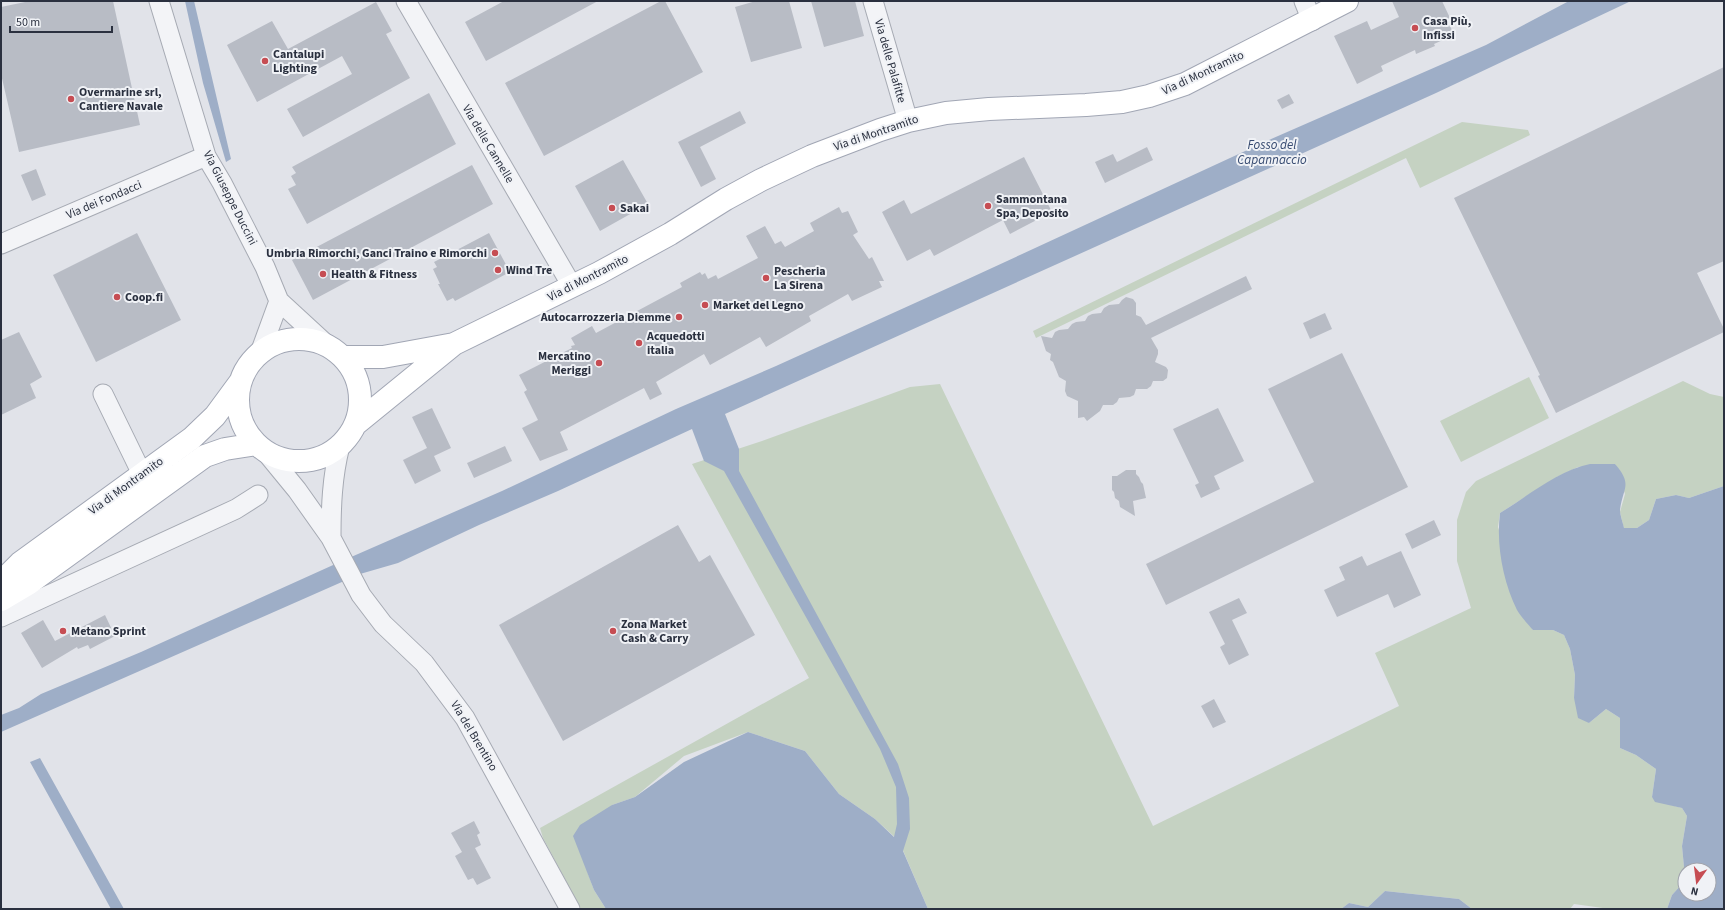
<svg xmlns="http://www.w3.org/2000/svg" width="1725" height="910" font-family="'Source Sans 3',sans-serif">
  <rect width="100%" height="100%" fill="#e1e3e9"/>
  <path fill="#c5d2c2" d="M1462,122l66,8 2,5 -110,53 -14,-30 -370,180 -3,-7z
    M1529,377l20,41 -88,44 -21,-41z
    M1683,381l27,13 14,3v89l-35,12 -13,-3 -20,4 -7,21 -12,8 -13,1 -4,-17 5,-18 -10,-30 -37,3 -21,10 -57,36 -2,14 35,103h20l11,5 6,14 5,26 -1,23 15,25 17,-14 14,9v30l16,7 20,14 -4,28 19,8 11,3 5,8 -5,30 2,21 -2,17 -10,11 -5,14h-57l-36,-5 -4,5h-98l-13,-10 -74,-8 -17,16 -19,-4 -8,6h-413l-29,-68 -24,-22 -36,-25 -34,-43 -57,-19 -64,24 -49,41 -23,8 -25,66 7,19 12,19h-25l-38,-71 -3,-10 269,-150 -117,-214 70,-23 148,-54 30,-3 213,442 246,-120 -24,-53 96,-45 -14,-47v-41l9,-28 10,-11z"/>
  <path fill="#9eaec7" fill-rule="evenodd" d="M185,1h9l37,158 -5,3 -23,-79z
    M1569,1h62l-195,92 -711,321 14,35v22l159,293 11,34 1,31 -7,22 25,58h-322l-12,-19 -21,-54 7,-11 32,-20 23,-8 49,-35 64,-30 57,19 34,43 36,25 19,18 3,-13 -1,-37 -16,-38 -156,-278 -20,-10 -12,-32 -134,62 -79,34 -81,38 -38,11 -359,158v-17l18,-7 22,-14 100,-42 201,-91 160,-70 174,-82 100,-43 192,-87 301,-139 217,-95z
    M1590,464h25c18,21 8,23 5,46 0,5 3,13 4,18h13l12,-8 7,-21 20,-4 13,3 35,-12v423h-57l5,-14 10,-11 2,-17 -2,-21 5,-30 -5,-8 -27,-6 -3,-5 4,-28 -20,-14 -16,-7v-30l-14,-9 -17,14 -11,-5 -4,-20 1,-23 -5,-26 -6,-14 -11,-5h-20c-5,-6 -12,-13 -16,-20 -14,-29 -21,-65 -17,-97 28,-17 57,-42 90,-49zM1685,870h24v24h-24z
    M40,758l84,151h-13l-81,-147z
    M1385,891l74,8 13,10h-131l8,-6 19,4z"/>
  <path fill="#b8bcc5" d="M30,1h83l27,124 -121,27 -18,-78v-67z
    M504,1h94l-112,60 -21,-39z
    M661,1h4l38,71 -159,84 -39,-73z
    M756,1h33l13,47 -51,14 -16,-55z
    M811,1h44l9,35 -40,11z
    M1392,1h50l8,17 -3,1 7,16 -20,9 1,2 -19,8 -1,-4 -34,16 2,5 -26,13 -23,-48 33,-15 4,9 28,-13z
    M376,2l16,29 -6,3 24,44 -107,59 -16,-28 65,-35 -10,-18 -85,46 -30,-57 45,-24 16,28z
    M1724,67v194l-27,12 27,56v3l-168,81 -18,-37 2,-1 -86,-177z
    M429,93l27,51 -149,80 -19,-35 8,-4 -5,-9 5,-3 -4,-6z
    M1289,94l5,9 -12,6 -5,-9z
    M740,111l6,12 -46,24 16,32 -15,8 -23,-45z
    M1147,147l6,13 -48,23 -10,-21 18,-8 4,8z
    M1024,157l28,55 -42,22 -7,-14 -69,36 -4,-7 -23,12 -25,-49 22,-12 7,14z
    M623,160l25,44 -48,27 -25,-45z
    M472,165l21,39 -180,96 -21,-40z
    M36,169l10,26 -14,6 -11,-26z
    M839,207l3,6 6,-2 10,21 -5,3 16,24 3,-2 12,24h-5l3,6 -30,14 -4,-7 -39,22 2,5 -45,26 -6,-10 -50,28 -6,-11 -48,28 6,12 -12,6 -6,-12 -84,44 8,18 -28,11 -18,-33 16,-8 -14,-28 3,-2 -8,-15 53,-27 -1,-2 4,-1 -4,-7 21,-12 4,7 86,-46 -2,-4 20,-11 2,3 3,-2 3,6 8,-4 2,4 40,-21 -12,-22 19,-10 10,18 6,-3 4,6 29,-16 -4,-8z
    M137,233l44,87 -85,42 -43,-87z
    M489,233l21,39 -55,29 -2,-3 -6,3 -9,-17h2l-7,-15 4,-2 -3,-5z
    M1246,276l6,13 -101,49 7,12v4l-3,8 11,5 2,3 -1,8 -4,3h-10l-2,5 -4,3h-11l-2,6 -4,2 -11,1 -2,4 -4,3h-10l-3,6 -13,10 -3,-4 -6,1v-17l-11,-5 -2,-5 1,-10 -7,-4 -6,-15 -3,-2 1,-6 -5,-3 -5,-15 11,2 3,-6 4,-2 9,-1 4,-5 4,-2 9,-1 3,-5 4,-2 9,-1 3,-5 5,-3 10,-1 3,-4 4,-3 7,2 3,4v12l5,2 5,8z
    M1325,313l7,16 -22,10 -7,-16z
    M19,332l23,45 -12,7 6,14 -35,17v-75z
    M1342,353l66,134 -242,118 -20,-41 168,-82 -46,-93z
    M432,408l19,40 -17,8 7,15 -26,13 -12,-24 24,-12 -15,-31z
    M1218,408l26,53 -30,15 6,13 -19,9 -6,-13 4,-2 -26,-54z
    M505,446l7,15 -38,17 -7,-15z
    M1126,470h10v4l3,3 2,5 2,2 3,14 -13,3 2,15 -15,-9 -1,-6 -4,-3 -1,-6 -2,-2v-14h5z
    M1434,520l7,15 -29,14 -7,-15z
    M678,525l21,37 11,-7 45,80 -192,106 -64,-116z
    M1401,551l20,44 -27,13 -6,-14 -51,23 -13,-27 21,-10 -6,-13 23,-11 5,10z
    M1239,598l8,15 -15,7 17,35 -20,10 -9,-18 5,-3 -16,-32z
    M105,615l10,21 -25,13 -2,-4 -10,4 -1,-2 -35,21 -21,-35 22,-13 12,21z
    M1214,699l12,23 -13,6 -12,-22z
    M474,821l6,12 -3,2 4,10 -6,3 16,30 -14,7 -4,-7 -5,2 -13,-24 7,-4 -11,-19z"/>
  <g fill="none" stroke-linecap="round" stroke-linejoin="round">
    <defs>
      <path id="minor" d="M159,1l47,155 16,27 43,84 14,34 50,46
        M406,1l166,285
        M873,1l35,120
        M1304,1l8,20
        M1,244l205,-88
        M260,353l19,-52
        M103,394l39,80
        M265,451l32,39 34,48 30,57 22,29 41,39 41,55 105,191
        M331,538c0,-31 1,-61 9,-92
        M1,617l235,-108 22,-14"/>
      <path id="major" d="M238 400a61 61 0 1 1 122 0a61 61 0 1 1-122 0Z
        M343,357h40l71,-13 145,-71 71,-39 56,-35 35,-19 51,-24 68,-26 28,-9 38,-8 43,-4 97,-4 36,-3 27,-6 36,-12 162,-83
        M356,424l97,-79
        M1,582l19,-19 172,-125 23,-22 25,-34
        M1,600l27,-16 177,-128 20,-7 31,-5"/>
    </defs>
    <use href="#minor" stroke="#a6aab3" stroke-width="21"/>
    <use href="#major" stroke="#a1a6b4" stroke-width="24"/>
    <use href="#minor" stroke="#f3f4f7" stroke-width="19"/>
    <use href="#major" stroke="#fff" stroke-width="22"/>
  </g>
  <g fill="#c64d53" stroke="#f0f2f6" stroke-width="1.5">
    <circle cx="1415" cy="28" r="4"/>
    <circle cx="265" cy="61" r="4"/>
    <circle cx="71" cy="99" r="4"/>
    <circle cx="988" cy="206" r="4"/>
    <circle cx="612" cy="208" r="4"/>
    <circle cx="495" cy="253" r="4"/>
    <circle cx="498" cy="270" r="4"/>
    <circle cx="323" cy="274" r="4"/>
    <circle cx="766" cy="278" r="4"/>
    <circle cx="117" cy="297" r="4"/>
    <circle cx="705" cy="305" r="4"/>
    <circle cx="679" cy="317" r="4"/>
    <circle cx="639" cy="343" r="4"/>
    <circle cx="599" cy="363" r="4"/>
    <circle cx="63" cy="631" r="4"/>
    <circle cx="613" cy="631" r="4"/>
  </g>
  <g text-anchor="middle" dominant-baseline="central" stroke-width="4" stroke-linejoin="round" paint-order="stroke">
    <g font-size="12" font-weight="bold" fill="#2a303f" stroke="#f0f2f6" text-anchor="start">
      <text x="1423" y="21">Casa Più,<tspan x="1423" dy="14">Infissi</tspan></text>
      <text x="273" y="54">Cantalupi<tspan x="273" dy="14">Lighting</tspan></text>
      <text x="79" y="92">Overmarine srl,<tspan x="79" dy="14">Cantiere Navale</tspan></text>
      <text x="996" y="199">Sammontana<tspan x="996" dy="14">Spa, Deposito</tspan></text>
      <text x="620" y="208">Sakai</text>
      <text x="487" y="253" text-anchor="end">Umbria Rimorchi, Ganci Traino e Rimorchi</text>
      <text x="506" y="270">Wind Tre</text>
      <text x="774" y="271">Pescheria<tspan x="774" dy="14">La Sirena</tspan></text>
      <text x="331" y="274">Health &amp; Fitness</text>
      <text x="125" y="297">Coop.fi</text>
      <text x="713" y="305">Market del Legno</text>
      <text x="671" y="317" text-anchor="end">Autocarrozzeria Diemme</text>
      <text x="647" y="336">Acquedotti<tspan x="647" dy="14">italia</tspan></text>
      <text x="591" y="356" text-anchor="end">Mercatino<tspan x="591" dy="14">Meriggi</tspan></text>
      <text x="621" y="624">Zona Market<tspan x="621" dy="14">Cash &amp; Carry</tspan></text>
      <text x="71" y="631">Metano Sprint</text>
    </g>
    <g font-size="12" fill="#2a303f" stroke="#f0f2f6">
      <text transform="translate(890 61) rotate(74)">Via delle Palafitte</text>
      <text transform="translate(1203 73) rotate(-25)">Via di Montramito</text>
      <text transform="translate(876 133) rotate(-19)">Via di Montramito</text>
      <text transform="translate(488 144) rotate(59)">Via delle Cannelle</text>
      <text transform="translate(230 198) rotate(63)">Via Giuseppe Duccini</text>
      <text transform="translate(104 200) rotate(-23)">Via dei Fondacci</text>
      <text transform="translate(588 278) rotate(-27)">Via di Montramito</text>
      <text transform="translate(126 486) rotate(-36)">Via di Montramito</text>
      <text transform="translate(474 736) rotate(59)">Via del Brentino</text>
    </g>
    <g font-size="13" font-style="italic" fill="#374b71" stroke="#f0f2f6">
      <text x="1272" y="145">Fosso del<tspan x="1272" dy="15">Capannaccio</tspan></text>
    </g>
  </g>
  <rect width="1725" height="910" fill="none" stroke="#2a303f" stroke-width="4"/>
  <g transform="translate(1697 882) rotate(194)"><circle r="19" fill="#f0f2f6" stroke="#a1a4ad"/>
  <path d="M0-3L7 15L0 10L-7 15Z" fill="#c64d53"/>
  <text y="-6" font-size="11" font-weight="bold" text-anchor="middle" fill="#2a303f">N</text>
  </g>
  <path d="M10 26v6h102v-6" fill="none" stroke="#2a303f" stroke-width="2"/>
  <text x="16" y="26" font-size="12" fill="#2a303f" stroke="#f0f2f6" stroke-width="3" paint-order="stroke">50 m</text>
</svg>
